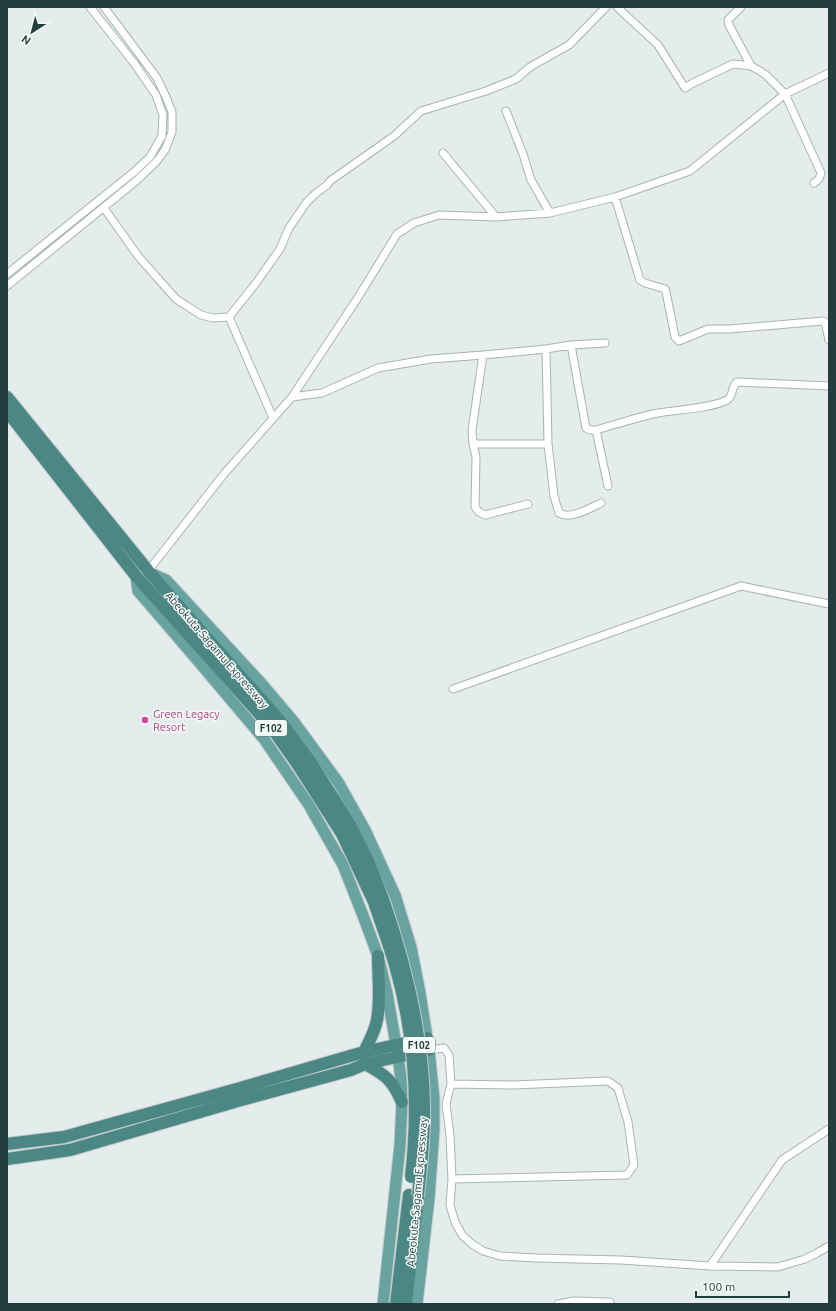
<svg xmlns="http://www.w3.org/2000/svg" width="836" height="1311" font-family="Ubuntu,sans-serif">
  <rect width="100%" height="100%" fill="#e4edeb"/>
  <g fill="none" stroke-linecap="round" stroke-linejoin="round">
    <defs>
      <path id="minor" d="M617,7l41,38 27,43 8,-5 40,-19 18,2 9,5 6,4 19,19 36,79 -2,6 -5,4
        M741,7l-13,13 1,5 22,41
        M506,111l17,43 8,26 19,33
        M443,153l53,64
        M615,197l25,83 5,3 20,6 1,3 9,45 4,4 29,-12h22l93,-8 2,1 4,18
        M104,208l34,48 38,43 25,16 12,3 16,-1 27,-34 24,-34 9,-21 17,-25 9,-9 12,-9 3,-4 64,-45 27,-25 65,-20 30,-12 14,-12 39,-22 37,-38
        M7,274l127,-102 16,-15 12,-21 1,-21 -7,-20 -22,-32 -44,-56
        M7,286l129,-105 20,-19 9,-12 7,-18v-20l-6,-15 -9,-19 -53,-71
        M229,317l44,101
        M571,345l15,83 4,2h6c21,-6 42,-13 62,-17 18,-3 55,-5 69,-13 7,-4 4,-14 10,-18l92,4
        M546,349l2,95
        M483,355l-11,75 1,14 3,13 -1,50 4,5 6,3 43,-11
        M292,397l30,-4 56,-25 53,-9 52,-4 63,-6 25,-4 34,-2
        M596,430l12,56
        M473,444h75l6,52 5,17c12,7 31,-5 42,-10
        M150,573l2,-7 72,-92 68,-77 65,-98 40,-65 17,-11 25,-8 57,2 54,-4 65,-16 75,-26 95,-77 44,-21
        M453,689l288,-103 88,18
        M429,1050l15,-2 5,7 2,29 -5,20 4,31 2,44 -2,26 5,17 7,13 10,9 11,7 17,5 36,2 85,2 89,6 68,1 27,-8 12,-6 12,-7
        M451,1084l62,1 95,-4 10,7 10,34 6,43 -7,10 -175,4
        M710,1266l72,-106 47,-31
        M558,1304l16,-3 36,1"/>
      <path id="primary" d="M150,573l16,7 95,103 33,39 44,60 27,48 30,65 16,52 9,46 9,57 5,49v30l-5,69 -12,106
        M136,576l2,15 55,64 71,84 45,66 34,60 21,53 14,38 9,37 11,63 3,23 1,23 -2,43 -17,159"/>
      <path id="trunk" d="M7,397l143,176 131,149 28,38 18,28 24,39 17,34 15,38
        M7,411l129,165 136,152 26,37 44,69 32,68
        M364,1052c5,-10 11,-21 13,-32 4,-21 1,-43 1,-64
        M365,1064c21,11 27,16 37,38
        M7,1144l57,-7 173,-48 127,-37 63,-14
        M7,1159l63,-9 171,-50 110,-30 14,-6 64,-14
        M396,1304l13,-109
        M406,1304l12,-108"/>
    </defs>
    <use href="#minor" stroke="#a6b5b3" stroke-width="9"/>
    <use href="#primary" stroke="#c1c9c9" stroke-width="13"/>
    <use href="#trunk" stroke="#c1c9c9" stroke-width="14"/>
    <use href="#minor" stroke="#fff" stroke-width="7"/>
    <use href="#primary" stroke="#68a39f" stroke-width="11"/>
    <use href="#trunk" stroke="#4b8784" stroke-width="12"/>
    <defs>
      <path id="trunk-bridge" d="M383,899c23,66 40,135 41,206 1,30 -3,61 -6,91
        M374,902c7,21 15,42 21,63 20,69 24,142 16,212"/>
    </defs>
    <use href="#trunk-bridge" stroke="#c1c9c9" stroke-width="14" stroke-linecap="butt"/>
    <use href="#trunk-bridge" stroke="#4b8784" stroke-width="12"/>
  </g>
  <circle fill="#d1479c" stroke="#f4faf8" stroke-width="1.5" cx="145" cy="720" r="4"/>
  <g text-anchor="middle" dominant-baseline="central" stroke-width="3" stroke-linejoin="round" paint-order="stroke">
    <g fill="#f4faf8" stroke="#627775" stroke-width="1">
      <rect x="255" y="720" width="32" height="16" rx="3"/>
      <rect x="403" y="1037" width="32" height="16" rx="3"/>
    </g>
    <g font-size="10" font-weight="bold" fill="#233f3d">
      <text x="271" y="728">F102</text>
      <text x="419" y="1045">F102</text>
    </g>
    <g font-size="11" fill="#233f3d" stroke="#f4faf8">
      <text transform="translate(217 650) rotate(49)">Abeokuta-Sagamu Expressway</text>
      <text transform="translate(417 1192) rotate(-85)">Abeokuta-Sagamu Expressway</text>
    </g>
    <g font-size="11" fill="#b23c85" stroke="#f4faf8" text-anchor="start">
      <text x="153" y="714">Green Legacy<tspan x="153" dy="13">Resort</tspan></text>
    </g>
  </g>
  <rect width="836" height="1311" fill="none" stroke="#233f3d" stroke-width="16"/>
  <g transform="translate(32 32) rotate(216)" stroke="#f4faf8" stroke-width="3" paint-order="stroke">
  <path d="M0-3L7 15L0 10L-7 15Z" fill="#233f3d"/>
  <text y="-6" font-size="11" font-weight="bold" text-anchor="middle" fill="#233f3d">N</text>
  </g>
  <path d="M696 1291v6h93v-6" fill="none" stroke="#233f3d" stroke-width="2"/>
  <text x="702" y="1291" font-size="12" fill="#233f3d" stroke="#f4faf8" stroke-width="3" paint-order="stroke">100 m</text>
</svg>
